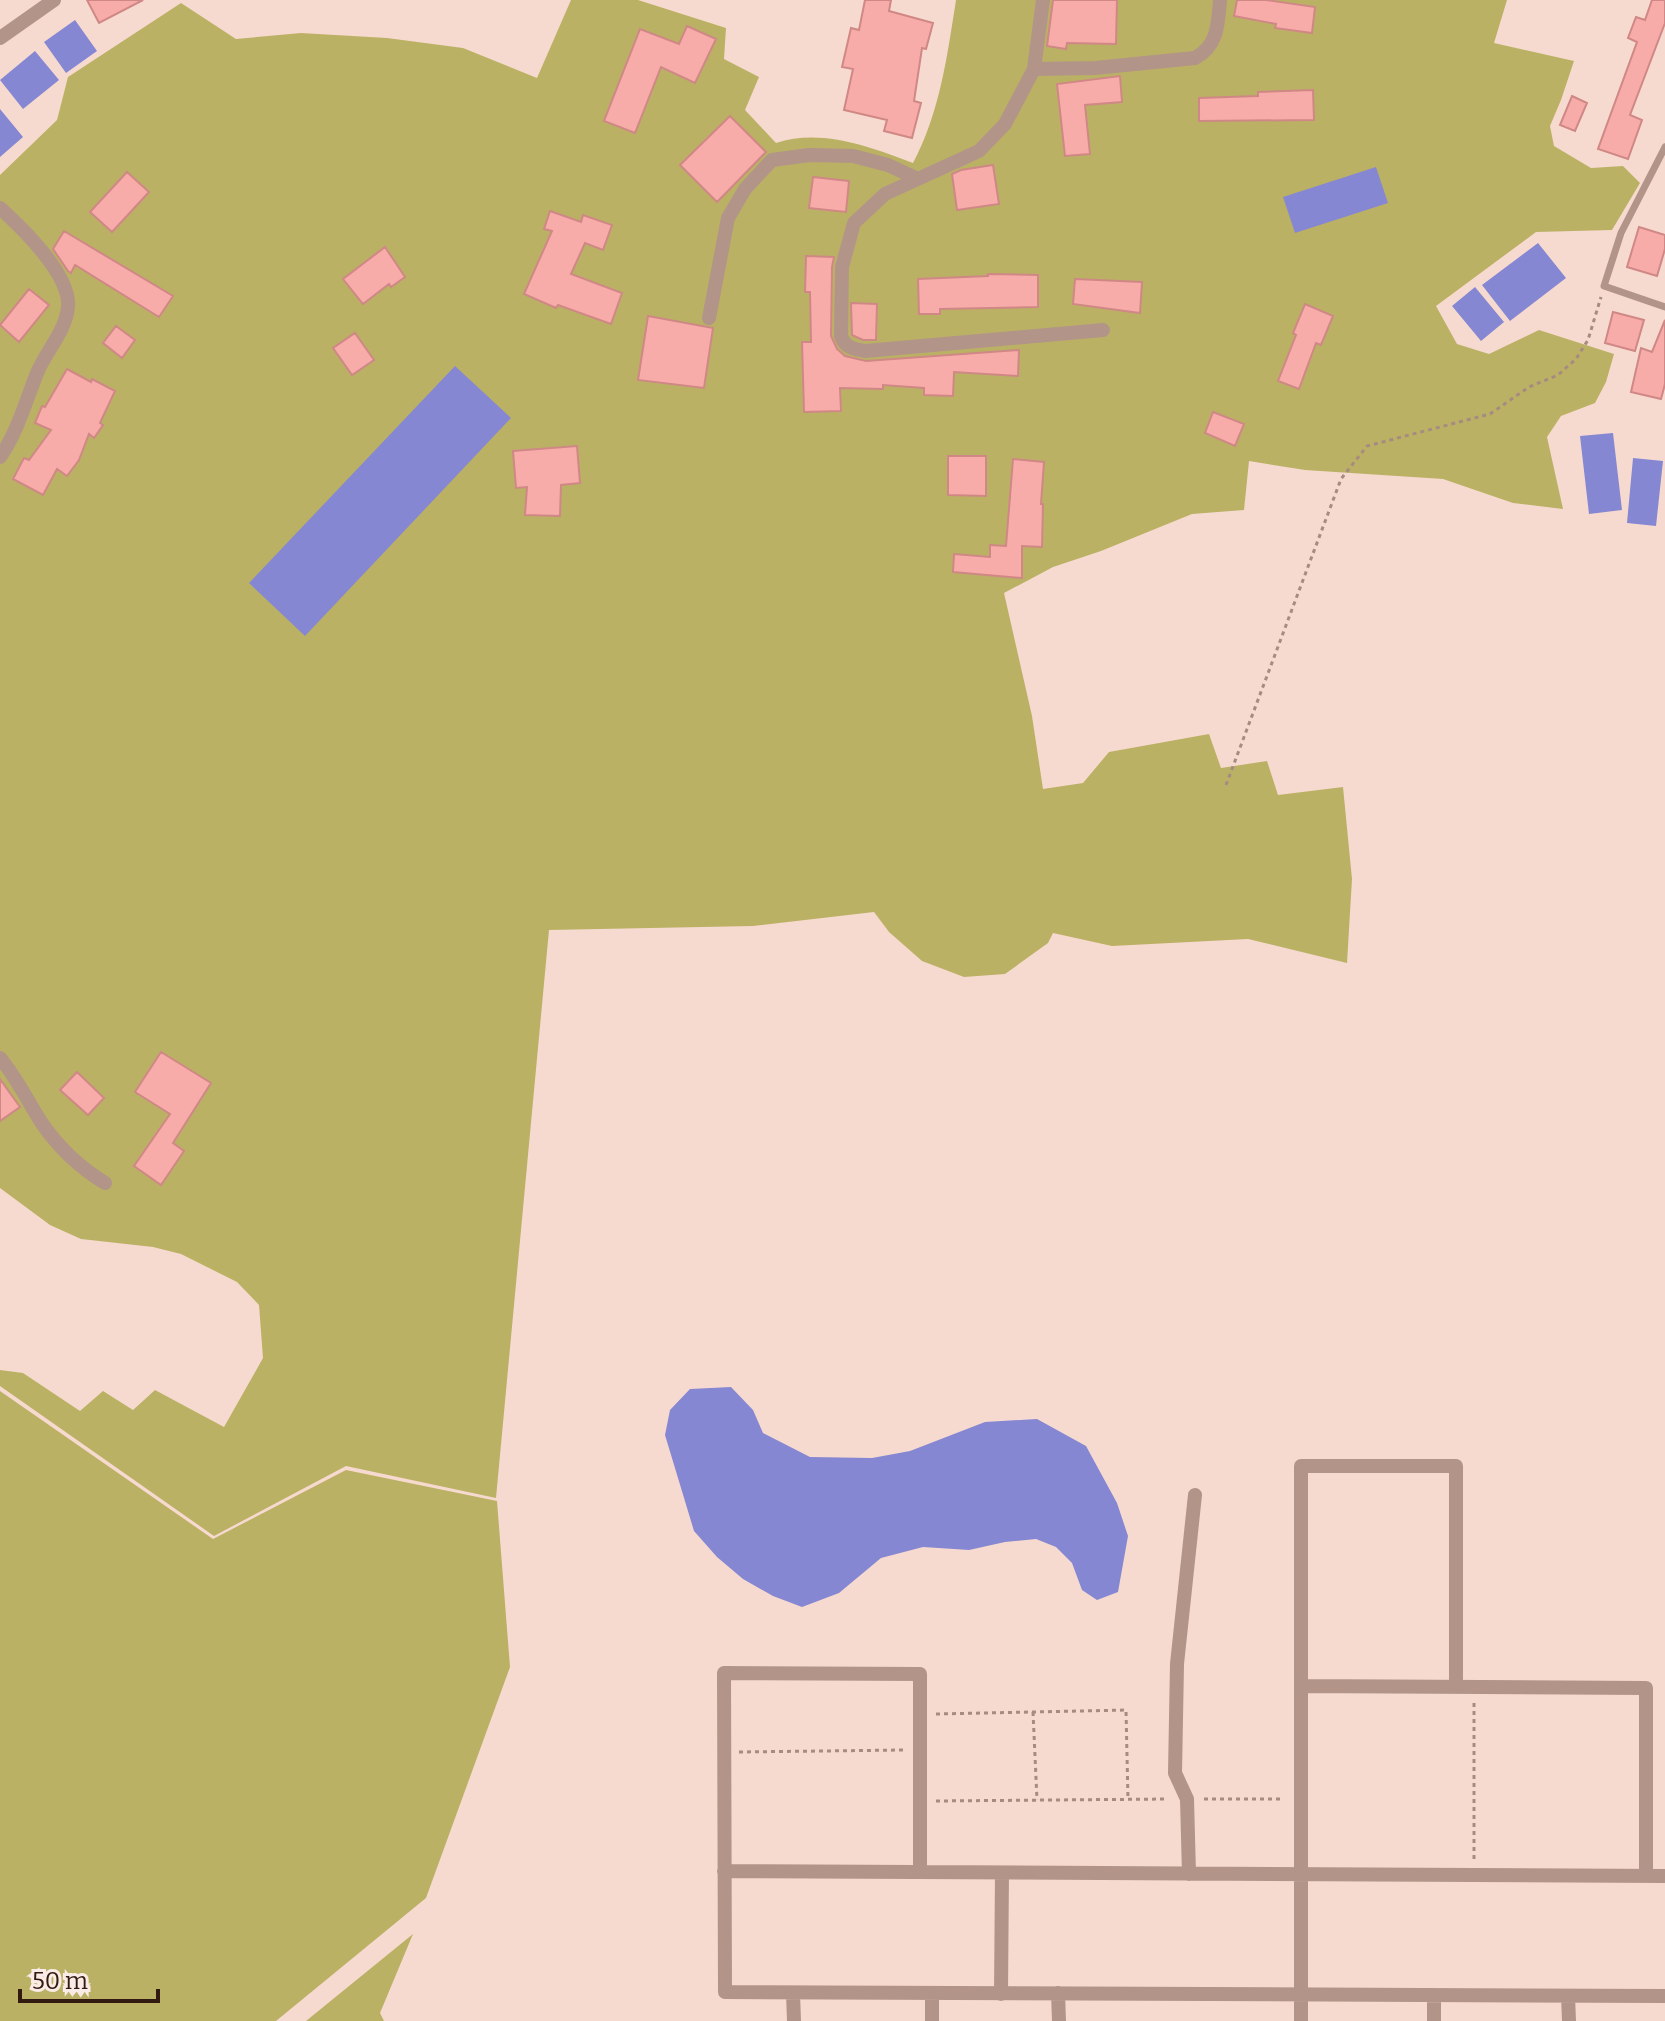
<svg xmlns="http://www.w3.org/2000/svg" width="1665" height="2021" font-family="Bitter,serif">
  <rect width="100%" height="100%" fill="#f7dacf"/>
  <path fill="#bbb165" d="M571,0h67l88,28 -2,31 35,18 -14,33 31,33c45,-15 95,4 137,20 27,-51 34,-106 43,-163h551l-13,43 80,18 -13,39 -11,26 4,20 37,22 32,-2 17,17 -28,47 -76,2 -100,74 21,38 32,10 50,-24 75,24 -8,28 -11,21 -34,13 -14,21 16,72 -50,-6 -70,-24 -138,-9 -56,-9 -5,49 -52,4 -91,37 -48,16 -49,26 28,123 11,73 40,-6 26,-31 100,-18 12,34 46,-7 11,34 65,-8 9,92 -5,84 -99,-24 -136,7 -59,-13 -5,10 -43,31 -41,3 -42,-16 -33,-29 -15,-20 -121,14 -204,4 -53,568 -150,-32 -132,70 -214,-150v-16l23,3 57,38 23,-20 30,19 22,-20 69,37 39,-69 -4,-53 -22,-23 -56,-28 -28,-7 -72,-8 -31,-14 -50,-37v-1013l57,-55 11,-43 113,-74 55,36 65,-6 86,5 76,10 74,30z
    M0,1391l213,148 133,-69 151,31 13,166 -84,231 -150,123h-276z
    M413,1934l-33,79 4,8h-78z"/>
  <path fill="#8587d3" d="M75,20l22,31 -31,22 -22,-31z
    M35,51l24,29 -36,29 -23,-29z
    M0,109l23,28 -23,20z
    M1376,167l12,36 -93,30 -12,-36z
    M1538,243l28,35 -56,43 -28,-36z
    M1475,287l29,35 -23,19 -29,-35z
    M455,366l56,52 -206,218 -56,-53z
    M1613,433l9,77 -33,4 -9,-78z
    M1633,458l30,3 -7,65 -29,-3z
    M731,1387l22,23 10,23 47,24 62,1 38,-7 75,-29 52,-3 49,27 31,57 11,33 -10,56 -21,8 -15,-10 -10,-27 -16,-16 -20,-8 -31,3 -36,8 -46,-3 -42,11 -42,35 -37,14 -29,-11 -30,-17 -26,-22 -23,-26 -29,-96 5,-25 20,-21z"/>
  <path fill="#f8aca9" stroke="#cf8885" stroke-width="2" d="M87,0h56l-44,23z
    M865,0h26l-2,11 44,12 -7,26 -4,-1 -8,53 7,2 -9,35 -28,-7 3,-11 -43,-10 9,-41 -11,-2 9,-39 8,2z
    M1053,0h64l-1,44 -49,-1 -1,6 -19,-3z
    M1237,0h29l49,7 -3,26 -37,-5 1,-4 -42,-8z
    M1652,0h13v23l-35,92 12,5 -14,39 -30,-10 39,-107 -9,-4 8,-21 9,3z
    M687,26l29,13 -21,44 -34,-16 -26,66 -31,-12 36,-92 39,15z
    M1120,76l2,26 -37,3 5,49 -25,2 -8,-72z
    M1313,90l1,30 -115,1v-23l59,-2v-4z
    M1572,96l15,7 -12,28 -15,-6z
    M730,116l36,36 -49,50 -37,-37z
    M993,165l6,39 -42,6 -5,-36 9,-4z
    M127,172l22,20 -37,40 -22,-20z
    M813,177l36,4 -3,31 -37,-4z
    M550,211l31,11 2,-7 29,10 -9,25 -18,-7 -14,31 51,19 -11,31 -53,-19 -2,3 -32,-14 28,-63 -8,-2z
    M1639,227l26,8v14l-8,27 -30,-9z
    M64,231l109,65 -14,21 -84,-52 -4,8 -3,-2 -15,-22z
    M385,247l20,30 -14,10 -2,-3 -26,20 -20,-25z
    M806,256l28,1 -2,10 -1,69 6,13 8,7 21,5 153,-11 -1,26 -64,-4 -1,24 -29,-1v-7l-41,-3v4l-43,-1 1,23 -37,1 -2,-70h9l-1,-50h-5z
    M988,274l50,1v32l-98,2v5h-21l-1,-35 70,-3z
    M1075,279l67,3 -2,31 -67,-9z
    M29,289l20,16 -30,37 -19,-17z
    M851,303l26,1 -1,36h-13l-11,-5z
    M1305,304l28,12 -12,29 -5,-2 -17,46 -21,-8 18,-46 -3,-2z
    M1613,312l31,8 -9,31 -30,-8z
    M648,316l65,12 -9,60 -66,-8z
    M1665,320v64l-4,15 -30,-7 10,-44 11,4z
    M116,326l19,14 -13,18 -19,-15z
    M355,333l19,27 -22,15 -19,-27z
    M67,369l24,13 1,-3 23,12 -15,32 3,2 -9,13 -5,-4 -10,26 -12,16 -10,-7 -14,26 -30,-16 11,-21 5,2 22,-30 -16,-7 7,-17 3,1z
    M1213,412l31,12 -9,22 -30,-13z
    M577,446l3,37 -19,2 -1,31 -35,-1 2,-28 -11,1 -3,-37z
    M948,456h38v40l-38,-1z
    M1013,459l31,3 -3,42h2l-1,43 -20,-1v32l-69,-6 1,-18 36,3v-12l16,1z
    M161,1052l50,31 -38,60 11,8 -23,34 -27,-19 36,-52 -35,-22z
    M77,1072l27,26 -16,17 -28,-25z
    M0,1079l20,28 -20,14z"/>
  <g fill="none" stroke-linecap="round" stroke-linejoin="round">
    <path stroke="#a68b80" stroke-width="3" stroke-dasharray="4 4" stroke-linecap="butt" d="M1226,785l115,-306 26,-33 123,-32 39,-27 29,-12 18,-16 12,-19 13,-43
      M1033,1712l4,88
      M936,1714l190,-4 2,90
      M739,1752l165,-2
      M1204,1799h80
      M936,1801l232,-2
      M1474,1859v-156"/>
    <path stroke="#b29489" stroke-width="7" d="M1665,147l-44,86 -17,53 61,21"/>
    <path stroke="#b29489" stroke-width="14" d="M1043,0l-9,69 -29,55 -26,27 -94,43 -31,29 -12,44 -1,69c4,12 13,13 24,15l238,-21
      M0,38l54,-38
      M1034,69l61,-1 100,-10c23,-12 23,-34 25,-58
      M0,208c22,20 71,67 68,99 -2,24 -22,44 -31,66 -11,28 -20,60 -37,84
      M709,318l19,-100 17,-29 27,-29 37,-5 44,1 35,9 28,13
      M0,1058c17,20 27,42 41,64 17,25 38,45 64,61
      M1301,1686l345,2v188
      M724,1871l941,5
      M920,1872v-198l-196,-1 1,319 940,4
      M1189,1874l-2,-75 -12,-26 2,-109 18,-169
      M793,1993l1,28
      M932,1993v28
      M1058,1993l1,28
      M1001,1994l1,-121
      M1434,1995v26
      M1568,1996l1,25
      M1301,2021v-555h155v221"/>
  </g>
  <path d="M20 1989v12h138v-12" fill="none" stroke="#331a10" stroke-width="4"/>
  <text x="32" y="1989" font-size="24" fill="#331a10" stroke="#f9ebe5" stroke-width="6" paint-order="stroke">50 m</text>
</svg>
